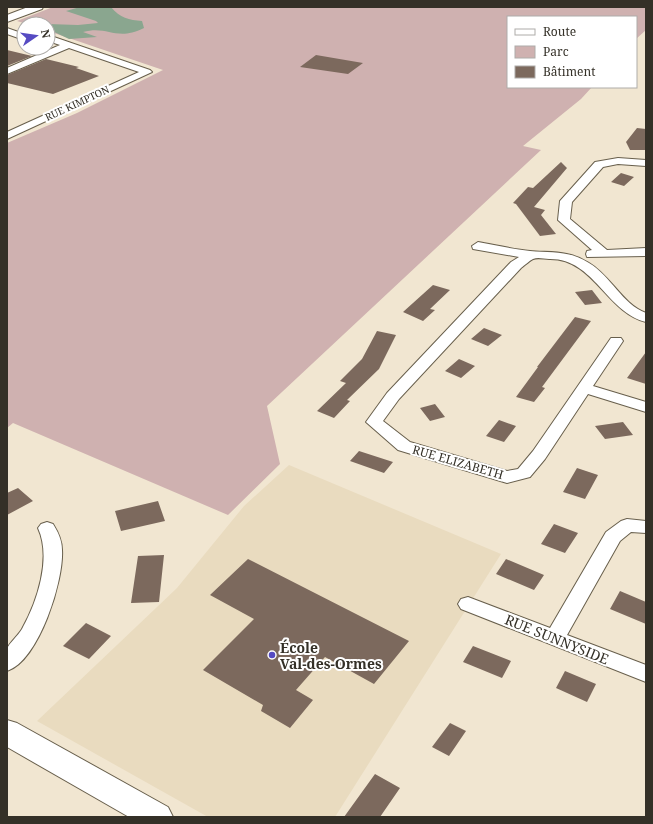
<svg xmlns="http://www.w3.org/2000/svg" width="653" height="824" font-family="'Noto Serif',serif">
  <rect width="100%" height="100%" fill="#f1e6d1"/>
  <path fill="#e9dbbf" d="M289,465l212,89 -166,263h-127l-171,-96 140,-133 67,-82z"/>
  <path fill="#cfb1b0" d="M53,7h593v23l-10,9v-22h-128v70h84l-11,12 -58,47 18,4 -274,256 13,58 -52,51 -215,-92 -6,5v-285l70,-30 86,-43 -115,-39v-7h-21l-10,-3z"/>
  <path fill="#8aa68f" d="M80,7h31c9,11 18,13 31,14l2,7c-28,14 -36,-3 -61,4l14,5 -28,2 -21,-10v-5l30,1 20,-2 -2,-2 -30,-10z"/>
  <path fill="#7c695d" d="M7,50l25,6 -25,10z
    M316,55l47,8 -15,11 -48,-7z
    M46,59l33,8 -3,1 23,8 -46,18 -46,-11v-8z
    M637,128l9,1v21h-16l-4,-8z
    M561,162l6,6 -33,39 11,3 -4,5 15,19 -16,2 -24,-32 -3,-1 15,-16 5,1z
    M621,173l13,4 -10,9 -13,-4z
    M433,285l17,5 -20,19 5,1 -12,11 -20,-9z
    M592,290l10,13 -17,2 -10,-13z
    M575,317l16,4 -49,66 3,1 -11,14 -18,-5 22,-30h-1z
    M484,328l18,7 -14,11 -17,-7z
    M377,331l19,4 -17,34 -32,31 3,1 -16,17 -17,-7 29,-28 -6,-2 22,-22z
    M646,352v32l-19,-6z
    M459,359l16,7 -14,12 -16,-7z
    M435,404l10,13 -15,4 -10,-13z
    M499,420l17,6 -12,16 -18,-6z
    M623,422l10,13 -28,4 -10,-13z
    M359,451l34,11 -9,11 -34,-12z
    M577,468l21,7 -13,24 -22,-7z
    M18,488l15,13 -26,14v-22z
    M158,501l7,20 -44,10 -6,-20z
    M554,524l24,9 -13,20 -24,-9z
    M164,555l-5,47 -28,1 7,-47z
    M248,559l161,82 -35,43 -49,-27 -29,33 17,10 -23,28 -29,-17 2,-6 -60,-35 51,-51 -44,-24z
    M506,559l38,16 -10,15 -38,-16z
    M620,591l26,11v22l-36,-15z
    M86,623l25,13 -22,23 -26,-13z
    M473,646l38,15 -9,17 -39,-16z
    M565,671l31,13 -9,18 -31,-14z
    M450,723l16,8 -17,25 -17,-9z
    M375,774l25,14 -20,29h-36z"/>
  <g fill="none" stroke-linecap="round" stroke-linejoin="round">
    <defs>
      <path id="minor" d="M7,28l17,6v6l-17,-6z
        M48,35l102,35 2,2 -145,67v-7l132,-60 -70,-24 -62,26v-6l53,-23 -12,-4z
        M618,158l28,2v6l-28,-2 -15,3 -31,35 -2,17 37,31 39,-2v8l-59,1 -1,-3 1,-3 5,-1 -34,-30 2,-19 35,-39z
        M478,242c17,3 34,7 52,9 21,2 39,-1 59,12 22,13 33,41 57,50v9c-40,-10 -52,-64 -97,-63 -5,0 -11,-2 -16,0 -4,2 -8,6 -12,9l-122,131 -16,22 27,21 97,29 11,-2 15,-18 78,-113h10l2,3 -30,45 53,16v10l-58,-18 -43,65 -15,18 -23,6 -109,-33 -32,-28 21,-29 124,-131 8,-5 -46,-8 -1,-3z
        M627,519l19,2v12l-15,-1 -11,9 -53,94 79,30v17l-185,-73 -3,-5 3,-5 7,-2 82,31 56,-96 15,-11z
        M47,522l6,2c5,8 9,16 9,26 2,30 -23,111 -55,121 0,-6 -2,-16 0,-22 2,-6 11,-13 15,-20 15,-27 30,-71 16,-101l3,-4z"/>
      <path id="major" d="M28,7h15l-1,2 -35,13v-7z
        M7,720l10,3 151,84 5,10h-44l-122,-70z"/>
    </defs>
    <use href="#minor" stroke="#685f4c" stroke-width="2"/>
    <use href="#major" stroke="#685f4c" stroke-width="2"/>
    <use href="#minor" fill="#fff" fill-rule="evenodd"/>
    <use href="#major" fill="#fff" fill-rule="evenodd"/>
  </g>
  <circle fill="#564bc2" stroke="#fff" stroke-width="1.5" cx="272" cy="655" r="4"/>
  <g text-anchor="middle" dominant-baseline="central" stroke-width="4" stroke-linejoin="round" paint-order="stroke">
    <g font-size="10" fill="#343027" stroke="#fff">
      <text transform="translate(77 103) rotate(-25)">RUE KIMPTON</text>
    </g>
    <g font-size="12" fill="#343027" stroke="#fff">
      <text transform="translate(458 462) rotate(16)">RUE ELIZABETH</text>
    </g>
    <g font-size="14" fill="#343027" stroke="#fff">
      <text transform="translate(557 639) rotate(22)">RUE SUNNYSIDE</text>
    </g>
    <g font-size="14" font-weight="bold" fill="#343027" stroke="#fff" text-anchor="start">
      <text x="280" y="647">École<tspan x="280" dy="16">Val-des-Ormes</tspan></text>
    </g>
  </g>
  <rect width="653" height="824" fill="none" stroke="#343027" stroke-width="16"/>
  <rect x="507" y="16" width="130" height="72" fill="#ffffff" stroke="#aeaca9"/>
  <rect x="515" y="29" width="20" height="6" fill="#ffffff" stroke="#aeaca9"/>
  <text x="543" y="36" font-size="12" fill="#343027">Route</text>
  <rect x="515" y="46" width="20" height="12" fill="#cfb1b0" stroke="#aeaca9"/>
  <text x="543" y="56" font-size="12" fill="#343027">Parc</text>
  <rect x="515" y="66" width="20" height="12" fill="#7c695d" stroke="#aeaca9"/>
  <text x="543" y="76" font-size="12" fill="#343027">Bâtiment</text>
  <g transform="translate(36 36) rotate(77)"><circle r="19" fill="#ffffff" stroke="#aeaca9"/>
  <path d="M0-3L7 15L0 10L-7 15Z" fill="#564bc2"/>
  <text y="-6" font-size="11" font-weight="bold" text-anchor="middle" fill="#343027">N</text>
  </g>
</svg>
